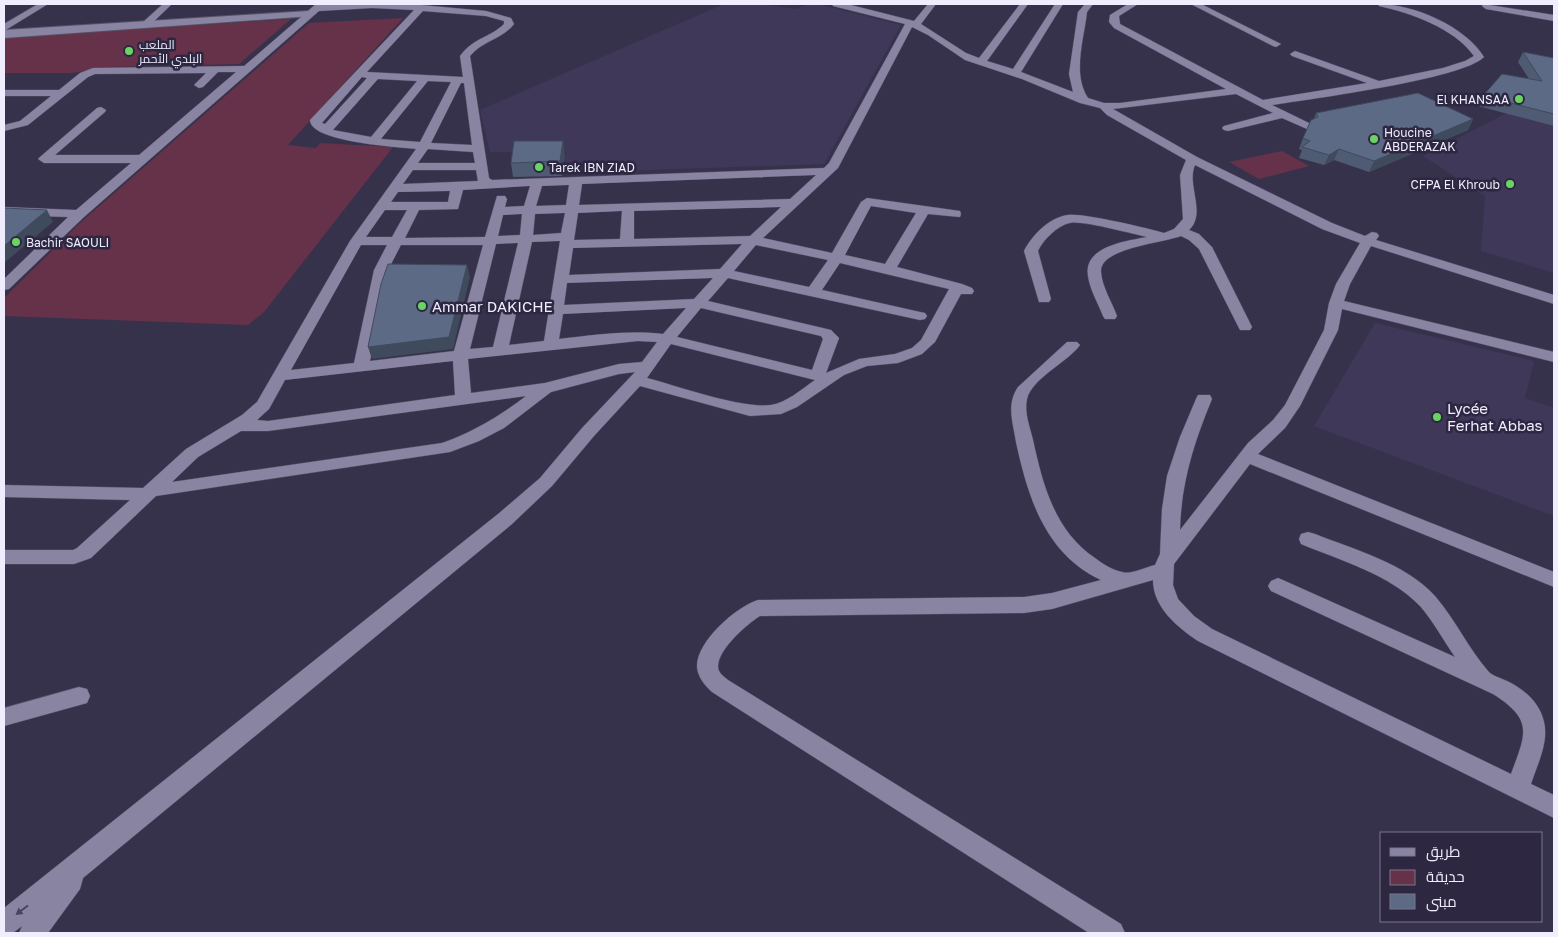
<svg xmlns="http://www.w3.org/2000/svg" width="1558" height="937" font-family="'Golos Text',Cairo,sans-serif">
  <rect width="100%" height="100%" fill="#37324c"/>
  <path fill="#3f3859" d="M724,4h38l34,5 13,-5h9l83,21 -77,139 -260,9 2,-21h-76l-10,-42z
    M1507,113l47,12v148l-73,-22 4,-55 -62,-40z
    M1375,323l159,38 -9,37 29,10v108l-240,-90z"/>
  <path fill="#663249" d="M403,18l-115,127 28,3 4,-5 73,4 -129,165 -16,13 -244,-9v-18l76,-75 229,-200z
    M291,19l-52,45 -128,3 -39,6h-68v-35z
    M1282,151l27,15 -50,13 -30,-17z"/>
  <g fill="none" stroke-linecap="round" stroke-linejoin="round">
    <defs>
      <path id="minor" d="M38,4h10l-44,27v-7z
        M163,4h9l-24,23h-6v-4z
        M316,4l105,1 65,6 25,7 3,6c-11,15 -32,17 -44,32l19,122 3,2 332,-12 5,-5 76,-139 -72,-18 -1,-2h15l67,17 14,-17h8l-15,20 45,29 13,5 41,-54h8l-41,57 26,8 42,-65h8l-42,68 52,20 -4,-18 9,-62 7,-8h8l-6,8c-3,27 -15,62 1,86l16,5h16l106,-14 -112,-61 -5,-6 1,-7 18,-11h10l-19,12 1,8 143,76 104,-17 -75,-27 -2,-2 5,-3 84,30 64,-13 22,-7 9,-5c-20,-28 -63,-43 -95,-50l-1,-2c35,0 87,22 106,53 -21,22 -174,42 -212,48l39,19 2,2 -2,2 -4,1 -25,-11 -54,13 -4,-1 -2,-2 2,-2 49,-13 -37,-19 -123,15 84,48 135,66 33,13 7,-4 5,1 2,3 -3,4 178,55v9l-183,-58 -21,38 -6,17 210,51v10l-212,-53 -4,21 -38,76 -15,22 -27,26 296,118v15l-304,-123 -76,100 -1,21 5,14 16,17 18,13 299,145c15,-41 23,-54 -18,-80l-222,-103 -3,-5 3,-5 7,-3 7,3 170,76c-11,-16 -22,-36 -35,-51 -31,-32 -78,-45 -119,-62l-2,-5 2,-5 7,-2 7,2c40,16 90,29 120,62 20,23 33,52 53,75 4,5 13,7 19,10 17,8 33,22 37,41 5,20 -7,43 -13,62l23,11v23l-356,-177c-21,-14 -45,-34 -45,-61l-101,29 -28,4 -264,3c-13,8 -48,38 -41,55 2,4 6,6 9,9l393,244 4,9h-36l-377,-241c-7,-6 -15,-16 -15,-26 0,-25 39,-59 61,-66l266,-3 28,-4 49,-13c-56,-26 -73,-83 -85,-138 -3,-20 -10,-37 2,-55l49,-45h10l3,3c-12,17 -48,33 -53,54 -3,14 3,28 6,41 10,46 22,91 62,118 8,6 17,12 27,14 8,3 24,-5 33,-7l5,-11 2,-45 5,-33 13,-39 16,-38 2,-4h12l2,4c-18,43 -31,84 -32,131l68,-87 25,-23 12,-15 39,-75 5,-27 7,-19 24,-41 -38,-14 -127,-64c-9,20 12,48 -6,65l10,4 13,13 40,80 -2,3h-10l-41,-81 -10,-9 -8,-4c-18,7 -82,12 -80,36 1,15 11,30 16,44l-2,3h-10l-2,-3c-5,-13 -13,-26 -15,-40 -5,-30 39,-35 59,-39 -14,-3 -66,-17 -77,-14 -12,2 -27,17 -32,28l13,48 -2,3h-10l-15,-51c8,-16 26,-34 44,-36 16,-2 78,13 96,18l10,-4 9,-10 -3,-44 6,-15 -79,-45 -7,-7 -20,-5 -58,-24 -57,-19 -37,-25 -16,-8 -74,141 -75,70 69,15 29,-51 6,-4 93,13 1,3 -1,3 -32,-3 -31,53 65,17 10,4 2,3 -2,3h-11l-26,48 -13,12 -24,9 -31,3 -23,9 -47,32 -16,7 -31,2 -110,-30 -46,50 -42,50 -40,38 -429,354 -3,11 -32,44h-29l3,-7 -9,7h-9v-25l494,-394 42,-36 42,-50 53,-56 -16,2 -68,18 -47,36 -25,13 -29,11 -294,44 -65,62 -17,6h-70v-14h69l4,-2 53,-48 -126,-3v-12l139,3 43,-39 56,-34 15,-13 93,-161 66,-92c-18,-2 -106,-7 -106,-29l104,-110 -42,-2 -53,3 -235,206 -75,72 -5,1v-11l64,-62 -64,-2v-8l72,3 55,-47h-87l-6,-4 2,-2 57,-49 4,-1 5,3 -1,2 -50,43h84l97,-83h-18l-15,15 -4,1 -5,-3 12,-12 -111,1 -7,3 -60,48 -24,6v-6l16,-4 31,-25h-47v-6h55l21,-17 13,-5 151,-2zM423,11l63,5 18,5v3c-14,14 -30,13 -44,32l3,21 -96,-5zM362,77l5,1 -42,46 -3,-1zM378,79l39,2 -46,56 -38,-7zM428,81l23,1 -31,60 -39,-3zM461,83h3l8,62 -41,-2zM428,149l45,3 2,11h-57zM413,170h63l2,11 -75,3zM816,175l-26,24 -211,6 3,-21zM569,185l-3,20 -30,1 6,-20zM530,186l-6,20 -19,1 2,-8 -2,-3h-8l-12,41 -80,1 14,-28 39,-1 5,-19zM450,191l-2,11h-57l7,-10zM871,206l45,7 -31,51 -40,-9zM781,207l-31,29 -116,3v-28zM385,210h22l-15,27h-26zM622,211l-2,28 -46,1 4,-27zM565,213l-4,20 -28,2 2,-21zM522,214l-2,21 -22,1 5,-21zM560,241l-16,100 -35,4 23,-103zM518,243l-25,104 -23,2 26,-105zM742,244l-22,25 -151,6 4,-27zM361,245h26l-13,25 -20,93 -63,7zM401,245h82l-29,106 -84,10 18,-91zM756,245l72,15 -19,27 -75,-16zM840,263l109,26 -28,51 -9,8 -17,6 -36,5 -33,14 13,-35 -8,-8 -123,-29 20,-23 192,42 5,-1 2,-3 -2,-3 -5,-1 -98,-22zM713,278l-19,21 -130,6 3,-22zM686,308l-23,26c-35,-4 -68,1 -104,5l4,-25zM701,308l120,28 2,3 -11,31 -135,-33zM638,341l19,1 -15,20 -23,2 -74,19 -74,10 -3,-34zM671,344l144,36c-13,9 -29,23 -44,25 -30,4 -93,-19 -124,-27zM453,361l2,34 -187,26 -11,-1 12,-11 16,-29zM526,396c-26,20 -53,36 -84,47l-270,39 26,-25 43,-26h27z
        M1191,4h10l80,40 -5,3 -3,-1z
        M1483,4l71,11v6l-68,-12 -4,-3z
        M79,687l8,2 3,7 -3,7 -83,23v-18z"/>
      <path id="tertiary" d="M308,11l6,3 -2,2 -308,22v-8z"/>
    </defs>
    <use href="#minor" stroke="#555066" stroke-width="1"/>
    <use href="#tertiary" stroke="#555066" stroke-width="2"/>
    <use href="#minor" fill="#8a84a3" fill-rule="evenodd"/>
    <use href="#tertiary" fill="#8a84a3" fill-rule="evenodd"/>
  </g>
  <path fill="#4f5b72" d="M1523,52l31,6v68l-76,-20 5,-10 46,-17 -11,-17z
    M1316,113l157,6 -5,11 -99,42 -35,-12 -10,5 -25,-7 3,-8 -3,-1 4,-11 11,-19z
    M565,155l-3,21 -49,1 -2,-14z"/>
  <path fill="#404a5d" d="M1473,119l-5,11 -99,42 5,-11z
    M563,141l2,14 -3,21 -2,-15z
    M1339,149l-5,11 -10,5 5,-10z
    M47,210l6,12 -49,41v-17z
    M467,265l3,12 -17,72 -81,10 -4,-12z"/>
  <path fill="#5c6a85" stroke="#404a5d" d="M1523,52l31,6v56l-71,-18 19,-22 40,7z
    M1418,93l55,26 -99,42 -35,-12 -10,6 -27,-8 8,-6 -7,-3 8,-18 7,-3 -2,-4z
    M514,141h49l-3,20 -49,2z
    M4,208l43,2 -43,36z
    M388,264l79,1 -18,72 -81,10 13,-63z"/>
  <defs><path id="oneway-solid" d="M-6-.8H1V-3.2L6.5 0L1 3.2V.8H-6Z" transform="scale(1.25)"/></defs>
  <use fill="#49435e" href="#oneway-solid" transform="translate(22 910) rotate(143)"/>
  <g fill="#69d464" stroke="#2d2741" stroke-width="2">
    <circle cx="129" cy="51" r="5"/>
    <circle cx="1519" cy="99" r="5"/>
    <circle cx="1374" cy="139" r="5"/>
    <circle cx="539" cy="167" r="5"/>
    <circle cx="1510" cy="184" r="5"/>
    <circle cx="16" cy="242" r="5"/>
    <circle cx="422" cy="306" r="5"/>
    <circle cx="1437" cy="417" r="5"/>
  </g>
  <g text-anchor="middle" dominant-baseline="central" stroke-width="5" stroke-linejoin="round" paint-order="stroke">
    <g font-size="12" fill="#f0edfe" stroke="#2d2741" text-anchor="start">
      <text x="139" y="44">الملعب<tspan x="139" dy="14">البلدي الأحمر</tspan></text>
      <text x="1509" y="99" text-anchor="end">El KHANSAA</text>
      <text x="1384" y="132">Houcine<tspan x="1384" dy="14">ABDERAZAK</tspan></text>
      <text x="549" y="167">Tarek IBN ZIAD</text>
      <text x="1500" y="184" text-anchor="end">CFPA El Khroub</text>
      <text x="26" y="242">Bachir SAOULI</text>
    </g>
    <g font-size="15" fill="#f0edfe" stroke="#2d2741" text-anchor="start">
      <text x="432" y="306">Ammar DAKICHE</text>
      <text x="1447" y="408">Lycée<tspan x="1447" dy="17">Ferhat Abbas</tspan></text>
    </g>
  </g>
  <rect width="1558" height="937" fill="none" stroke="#f0edfe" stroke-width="10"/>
  <rect x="1380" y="832" width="162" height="90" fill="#2d2741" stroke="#7b768d"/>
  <rect x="1390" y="848" width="25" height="8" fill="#8a84a3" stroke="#7b768d"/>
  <text x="1426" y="857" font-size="15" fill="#f0edfe">طريق</text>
  <rect x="1390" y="870" width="25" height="15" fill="#663249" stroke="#7b768d"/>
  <text x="1426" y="882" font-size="15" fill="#f0edfe">حديقة</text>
  <rect x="1390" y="894" width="25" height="15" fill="#5c6a85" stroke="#7b768d"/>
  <text x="1426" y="907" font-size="15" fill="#f0edfe">مبنى</text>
</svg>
